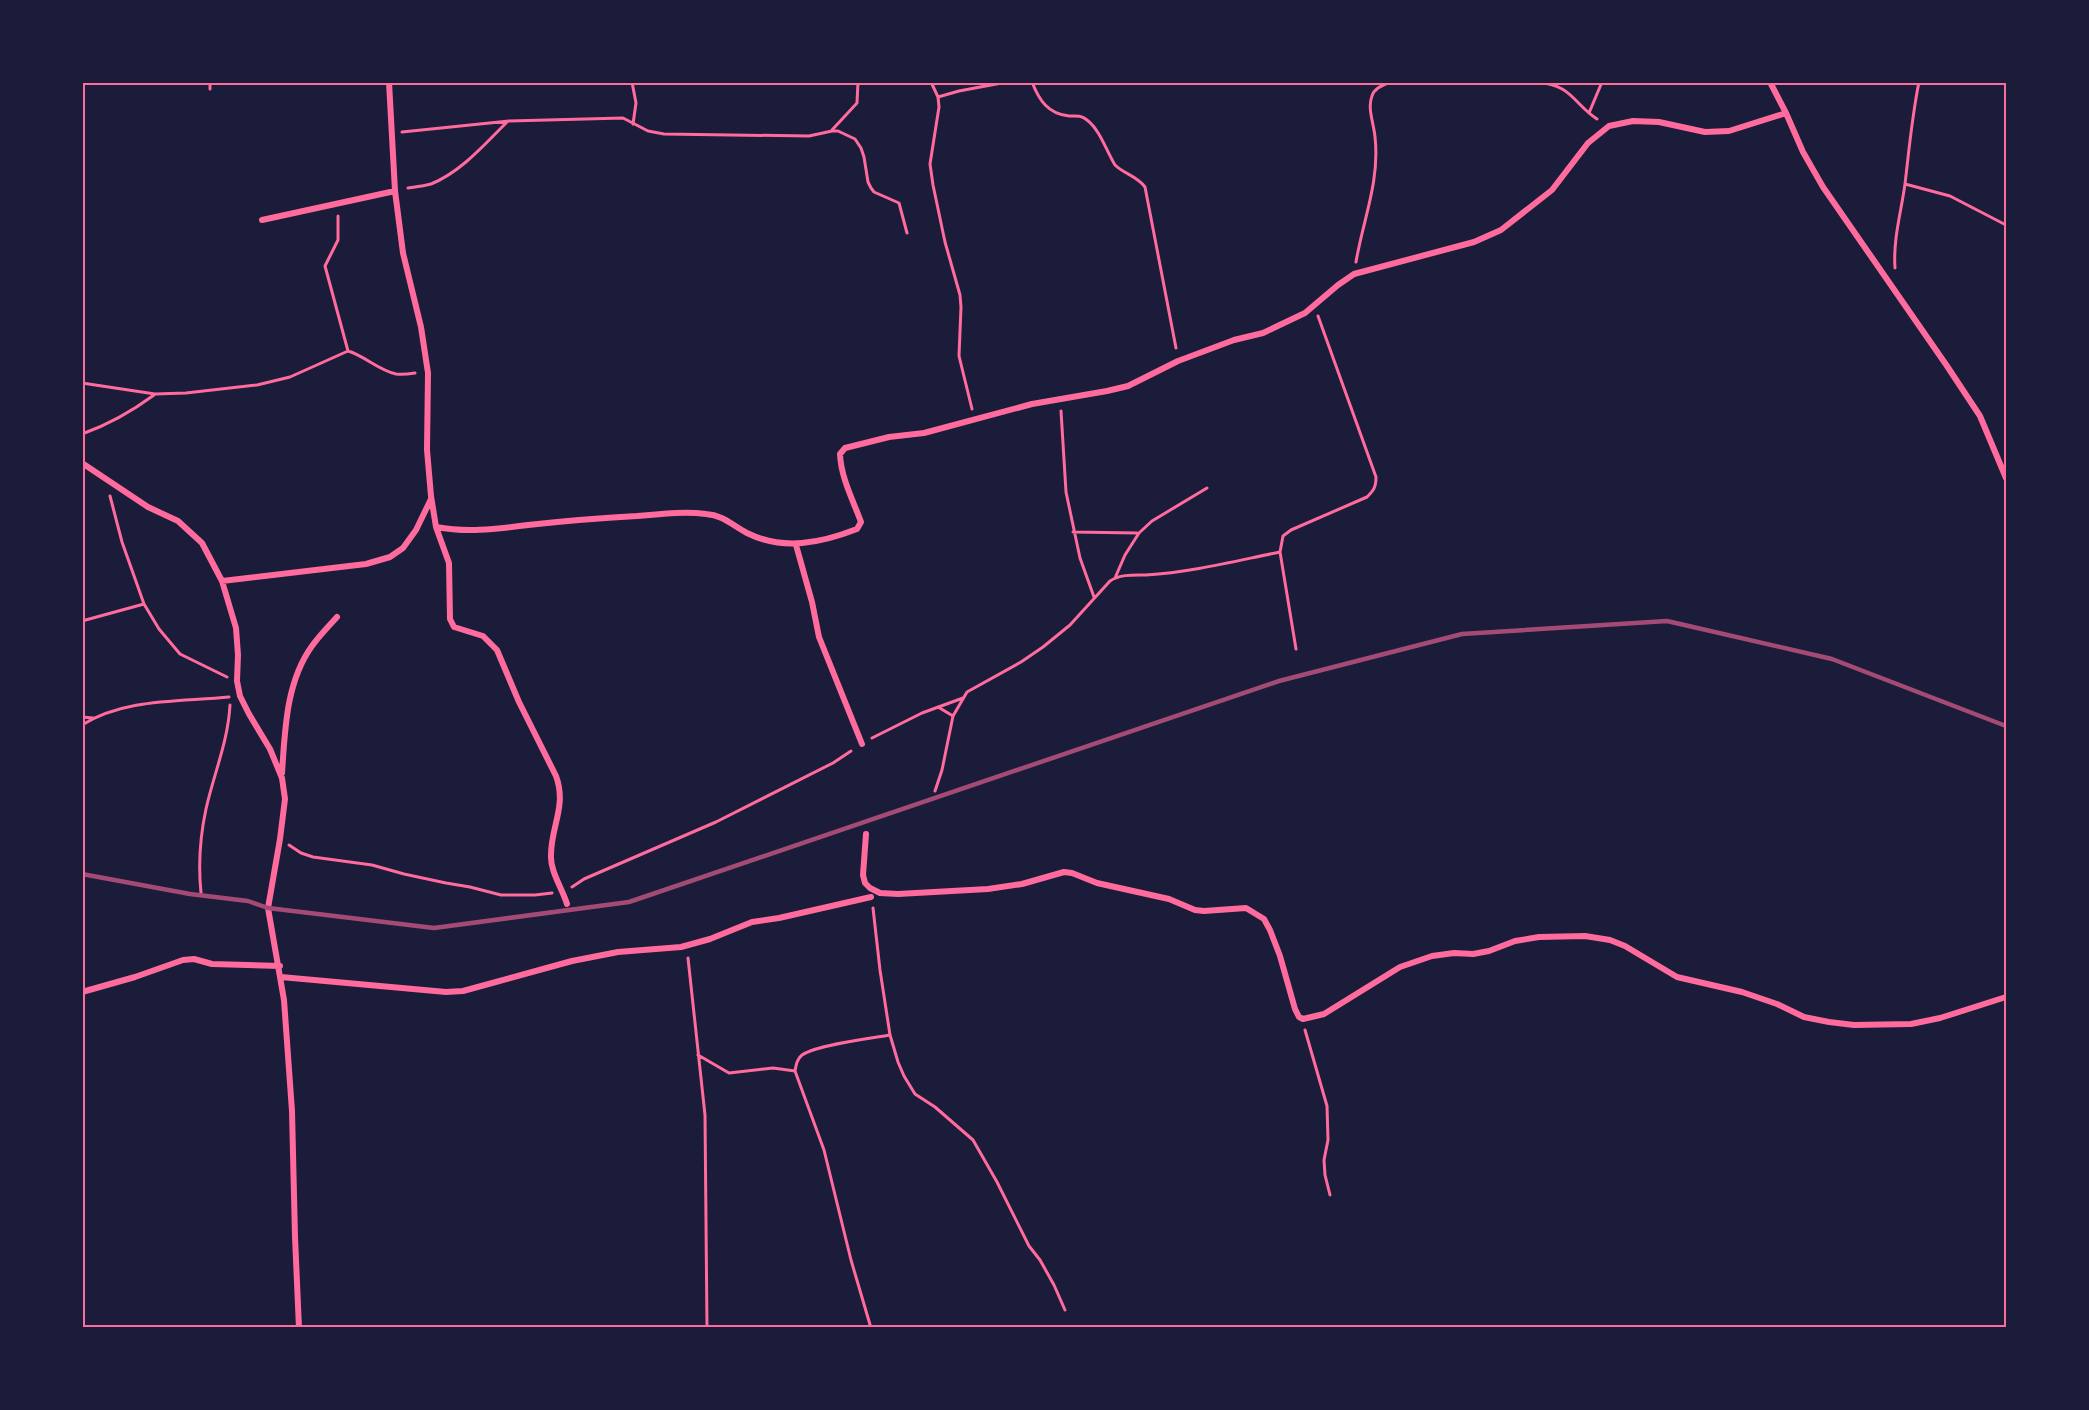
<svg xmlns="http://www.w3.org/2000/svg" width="2089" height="1410" font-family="'Work Sans',sans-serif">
  <rect width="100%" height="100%" fill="#1b1b3a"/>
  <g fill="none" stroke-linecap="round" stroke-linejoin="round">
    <path stroke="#ff6b9d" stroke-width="3" d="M210,82v7
      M632,82l4,21 -3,21
      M931,82l7,15 1,10 -9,57 3,21 12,57 15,53 1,12 -2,49 13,53
      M1032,82c7,18 16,32 37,34 7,0 12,-1 18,4 13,10 19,30 28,45 9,9 22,11 30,22l31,161
      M1537,82c35,3 36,21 60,37
      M938,97l21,-6 48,-9
      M1589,113l13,-31
      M832,130l25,-27 1,-21
      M402,132l107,-11 114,-3 25,13 16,3 145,2 23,-5h6l17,8 6,9 3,9 4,25 3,6 3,4 25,11 8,30
      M1905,184l45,12 56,29
      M408,188c7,-1 16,-2 23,-4 30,-12 54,-40 76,-62
      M338,216v24l-13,26 23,85
      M1356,262c7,-42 24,-81 19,-125 -1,-13 -8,-29 -3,-41 2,-8 12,-11 18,-14
      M1895,268c-2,-29 6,-55 10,-84 4,-34 7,-68 14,-102
      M82,383l73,11 31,-1 71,-8 33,-8 58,-26c17,5 30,19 48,23 6,1 13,0 19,-1
      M1061,411l5,81 14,66 14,39
      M82,434c28,-10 49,-22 72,-39
      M110,496l12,46 22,62 15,25 21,25 47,23
      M1073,532l64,1
      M1115,578l10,-23 14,-22 13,-12 55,-33
      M82,621l62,-17
      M1296,649l-16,-97 3,-16 8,-6 76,-33c7,-7 9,-10 9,-20l-58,-161
      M938,707l15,9
      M82,717l11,1
      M82,725c43,-27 98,-23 147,-28
      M872,738l50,-25 41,-15
      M935,791l7,-21 11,-54 14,-24 54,-30 22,-15 27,-22 40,-44c10,-7 24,-6 36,-6 46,-3 89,-14 134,-23
      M289,845l12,8 12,4 59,8 32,9 42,9 24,4 31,8h34l17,-2
      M572,887l12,-8 132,-57 117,-59 18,-12
      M201,893c-3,-29 -1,-56 5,-84 8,-36 22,-67 24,-104
      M873,908l7,62 10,65 8,27 6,14 11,18 20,13 38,33 24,42 32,64 11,14 14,25 11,25
      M688,958l17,157 2,213
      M1305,1030l22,76 1,34 -4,20 1,15 5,20
      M698,1055l31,18 44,-5 22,3
      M871,1328l-20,-68 -27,-110 -29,-79c1,-6 2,-12 7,-16 14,-10 70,-17 88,-20"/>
    <path stroke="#ff6b9d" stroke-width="6" d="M389,82l6,109 8,62 18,74 7,46 -1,77 4,46 5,31 13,36 1,56 4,8 29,9 14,14 22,52 37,74c11,30 -5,50 -5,79 -1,16 11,33 16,49
      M1770,82l16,31 17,39 20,35 124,179 33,50 26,62
      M262,220l133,-29
      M82,463l66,44 30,14 24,22 20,38 14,47 2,27 -1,26 3,15 9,18 21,35 12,29 3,21 -5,40 -12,69 16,92 8,111 3,126 4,91
      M436,527c32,6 60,2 92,-2 36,-4 73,-7 109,-9 23,-2 47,-5 69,-2 17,1 26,11 41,19 36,18 74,10 110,-4l4,-7c-8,-22 -20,-44 -21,-68l5,-6 44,-11 35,-4 108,-29 75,-13 21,-5 50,-25 56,-21 29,-7 42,-20 33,-28 16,-11 120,-32 27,-12 51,-40 36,-47 21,-17 24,-5 26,1 46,10 24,-1 57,-18
      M796,545l16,57 7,35 43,107
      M222,581l144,-17 24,-7 13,-9 13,-18 15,-31
      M282,773c3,-43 4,-91 30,-127 8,-11 17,-20 25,-29
      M866,834l-3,41 2,8 5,5 10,5 18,1 90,-5 34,-5 42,-12 8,1 25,10 72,16 26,11 9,1 42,-3 18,11 6,11 10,26 15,53 4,8 4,2 21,-5 76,-47 32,-11 22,-3 19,1 16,-3 26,-10 24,-4 46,-1 25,4 15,6 52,31 65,15 35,12 27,13 25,5 25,3 57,-1 29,-6 66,-21
      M281,977l165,15 17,-1 109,-30 46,-9 63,-5 29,-8 42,-17 27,-4 92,-21
      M82,992l53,-15 48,-17 11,-1 18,5 68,2"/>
    <path stroke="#a44b75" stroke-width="4.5" d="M82,874l108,20 58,7 20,7 166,20 195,-26 650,-221 183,-47 205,-13 165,38 174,67"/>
  </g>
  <rect width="2089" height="1410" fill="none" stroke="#1b1b3a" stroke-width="168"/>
  <rect x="84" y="84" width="1921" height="1242" fill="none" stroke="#ff6b9d" stroke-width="2"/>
</svg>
